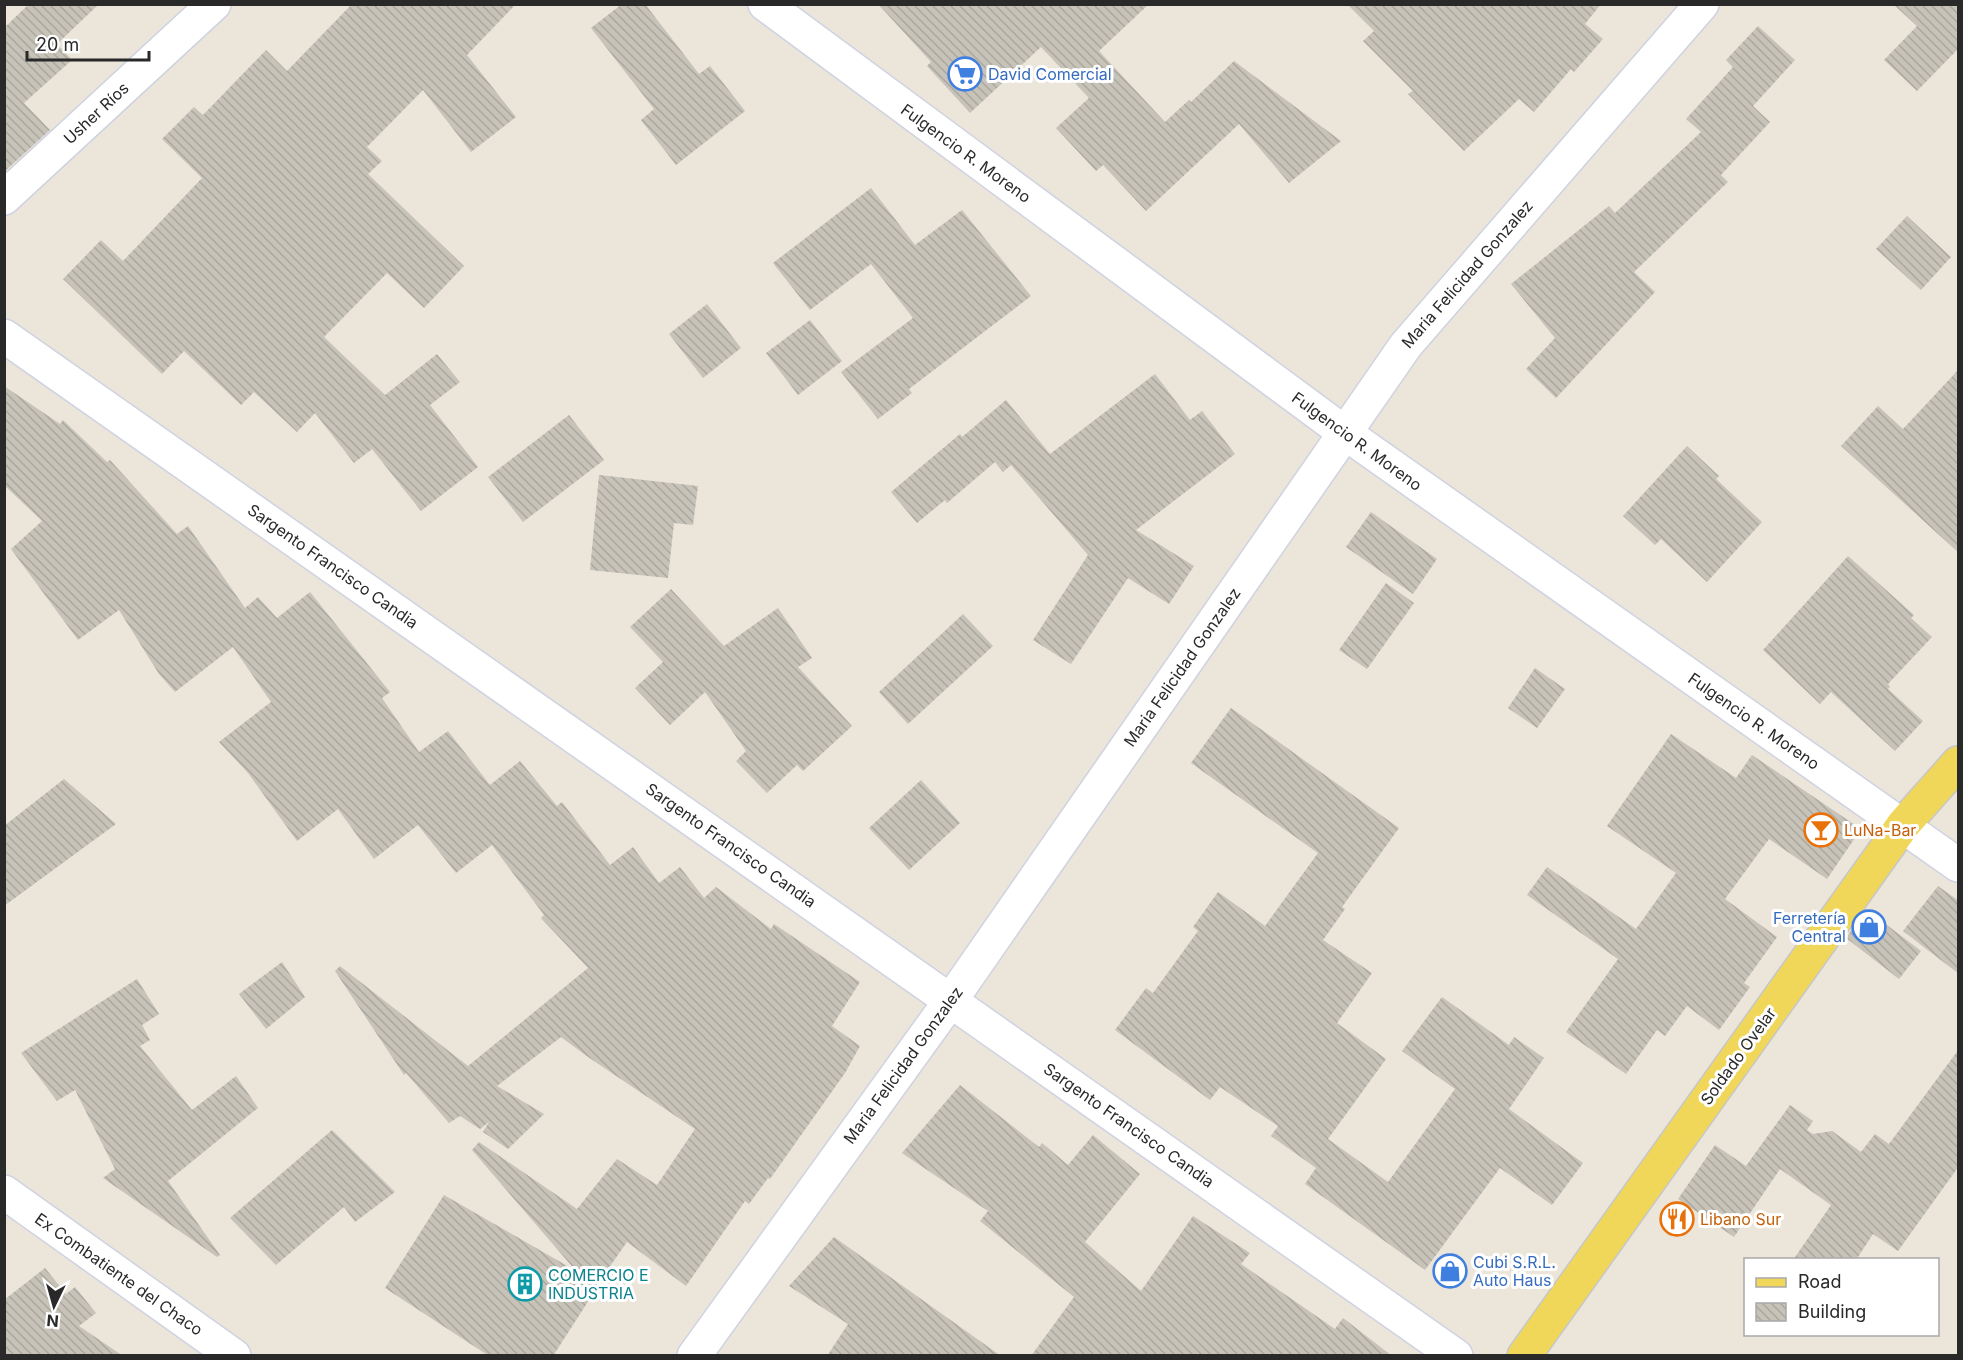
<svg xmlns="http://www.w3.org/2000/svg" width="1963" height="1360" font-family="Inter,sans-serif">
  <defs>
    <pattern id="building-back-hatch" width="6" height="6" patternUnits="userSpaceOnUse" patternTransform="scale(1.5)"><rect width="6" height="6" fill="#c7c3b9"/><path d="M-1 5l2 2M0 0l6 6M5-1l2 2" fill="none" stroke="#aba89f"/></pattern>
  </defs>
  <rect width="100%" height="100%" fill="#ebe5da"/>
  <path fill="url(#building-back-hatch)" d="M29,4h70l-42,40 15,16 -48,43 26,27 -46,42v-144z
    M352,4h164l-49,51 49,62 -45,35 -48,-62 -56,57 15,14 -14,13 96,92 -40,42 -37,-35 -63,64 61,58 52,-41 23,28 -30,23 48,62 -57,44 -49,-62 -18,14 -39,-50 -18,19 -43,-40 -13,13 -57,-54 -22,23 -99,-95 38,-39 22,21 79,-83 -40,-39 32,-32 9,8 63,-65 21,21z
    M622,4h23l54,70 11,-8 35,45 -69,54 -35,-45 13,-11 -63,-81z
    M878,4h271l-50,47 66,71 24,-22 2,2 43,-41 107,80 -52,42 -50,-59 -93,87 -43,-46 -7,6 -40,-43 33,-30 -48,-51 -71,66 -43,-47 4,-4z
    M1347,4h254l-16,20 18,15 -29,33 -3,-3 -37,43 -15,-13 -55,52 -56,-57 5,-3 -50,-50 11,-10z
    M1893,4h66v44l-42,43 -33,-31 33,-34z
    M1758,26l37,34 -42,46 17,16 -49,53 7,7 -94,90 21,20 -99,106 -30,-29 29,-31 -44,-54 98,-78 6,7 86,-81 -15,-13 47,-52 -7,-7z
    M871,188l44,57 47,-35 69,86 -122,93 3,4 -34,26 -37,-47 72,-54 -42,-54 -61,46 -37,-47z
    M1907,216l44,41 -30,33 -45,-41z
    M707,304l34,44 -38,30 -34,-44z
    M810,320l32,41 -44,34 -32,-42z
    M1959,369v184l-118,-107 37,-40 25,23z
    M1155,374l35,46 12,-9 33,43 -99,76 58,36 -25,38 -41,-26 -57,86 -38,-24 55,-85 -77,-90 -8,7 -8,-10 -48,41 -2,-3 -28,23 -26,-31 69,-58 2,3 44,-37 44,54z
    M4,386l56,38 3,-4 44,42 3,-2 67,74 11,-8 57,82 13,-11 19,21 33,-26 80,100 -8,6 37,54 29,-21 42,54 30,-24 37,45 5,-4 48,63 23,-18 26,36 21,-16 24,31 12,-11 55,42 3,-5 86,58 -28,44 28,20 -15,27 -75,106 -2,-1 -19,26 -4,-3 -59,85 -59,-44 -40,57 2,1 -36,56h-64l-104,-68 59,-93 132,76 -104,-121 7,-8 98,67 40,-50 40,26 38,-56 -107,-72 -27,-20 -64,49 47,28 -36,35 -25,-17 6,-10 -9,7 -20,-13 -11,7 -43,-50 -2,2 -69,-104 5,-5 128,100 120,-98 -47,-50 3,-3 -52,-70 -36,28 -38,-48 -44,34 -36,-50 -41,32 -49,-68 -29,-31 52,-40 -38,-55 -58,45 -16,-18 -40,-64 -41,30 -67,-91 31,-28 -38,-36z
    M569,415l35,45 -81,62 -35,-45z
    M1687,446l32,30 -3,3 46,43 -55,60 -46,-43 -6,6 -32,-29z
    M599,475l99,11 -5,39 -19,-2 -6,55 -78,-8z
    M1371,512l66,47 -24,35 -67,-47z
    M1848,556l66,59 -3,3 21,19 -44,47 2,3 -2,2 35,32 -28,30 -64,-59 -11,12 -57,-54z
    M1386,583l28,20 -47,66 -28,-19z
    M671,589l53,57 54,-38 34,50 -14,9 54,59 -49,45 -6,-6 -30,28 -31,-32 10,-10 -41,-59 -35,33 -35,-37 28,-26 -33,-35z
    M963,614l30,32 -85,78 -29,-32z
    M1535,668l30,21 -28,39 -29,-20z
    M1231,708l168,120 -57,79 3,2 -22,31 49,33 -35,50 49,36 -58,80 60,43 67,-93 -53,-38 40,-54 67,48 5,-8 30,21 -35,51 74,54 -31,42 -52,-37 -75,102 -120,-86 11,-16 -45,-32 7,-10 -58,-39 -10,13 -95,-70 31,-42 7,5 45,-62 -5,-4 25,-35 47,34 53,-73 -127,-90z
    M1671,734l65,44 16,-23 109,74 -34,50 -58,-40 -44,60 52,38 -33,46 6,4 -31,43 -32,-24 -22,30 -8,-6 -31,44 -60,-42 52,-73 -91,-64 20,-28 89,62 40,-56 -69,-47z
    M64,779l52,45 -112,82v-80z
    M921,780l39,43 -51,47 -40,-42z
    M1938,886l21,15v73l-56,-43z
    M1866,909l55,42 -22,28 -53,-41z
    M282,962l23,35 -39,32 -27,-35z
    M137,979l22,35 -17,11 8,15 -10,6 52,64 44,-34 22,32 -90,73 52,74 -3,2 -114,-79 12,-9 -40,-79 -18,11 -36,-48z
    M1959,1049v117l-61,85 -25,-17 -17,26h-63l38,-55 -51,-36 -46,68 -56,-38 37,-54 31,21 44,-61 23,16 -6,9 6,4 19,-3 29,21 14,-18 14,10z
    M960,1085l79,62 3,-4 26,22 25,-30 47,39 -55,68 56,49 52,-75 57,37 -9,11 94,65 8,-11 49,38h-361l43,-59 -94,-76 8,-10 -86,-58z
    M332,1130l63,62 -40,30 -11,-15 -68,58 -46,-47z
    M834,1237l167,119h-174l21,-32 -59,-38z
    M45,1268l21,26 9,-7 21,26 -17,13 44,30h-119v-56z"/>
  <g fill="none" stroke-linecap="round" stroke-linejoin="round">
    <defs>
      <path id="minor" d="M765,4l580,429 613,432
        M4,198l210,-194
        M4,336l1452,1020
        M4,1192l230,164
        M694,1356l257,-356 455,-655 296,-341"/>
      <path id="major" d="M1524,1356l379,-531 55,-62"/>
    </defs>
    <use href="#minor" stroke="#cfd2e2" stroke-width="36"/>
    <use href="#major" stroke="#c7c7c7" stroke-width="36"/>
    <use href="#minor" stroke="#fff" stroke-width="33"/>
    <use href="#major" stroke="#f1d759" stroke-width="33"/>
  </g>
  <defs>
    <symbol id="supermarket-ring" viewBox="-11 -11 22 22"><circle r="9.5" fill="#fff" stroke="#3f7fe0" stroke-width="1.5"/><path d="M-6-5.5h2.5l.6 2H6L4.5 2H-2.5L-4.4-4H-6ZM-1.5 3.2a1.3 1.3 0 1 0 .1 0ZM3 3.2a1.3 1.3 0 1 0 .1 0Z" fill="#3f7fe0"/></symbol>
    <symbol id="bar-ring" viewBox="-11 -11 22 22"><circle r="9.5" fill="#fff" stroke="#e8710a" stroke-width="1.5"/><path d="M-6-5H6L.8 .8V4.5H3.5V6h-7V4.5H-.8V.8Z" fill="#e8710a"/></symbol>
    <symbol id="shop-ring" viewBox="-11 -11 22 22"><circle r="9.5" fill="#fff" stroke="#3f7fe0" stroke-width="1.5"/><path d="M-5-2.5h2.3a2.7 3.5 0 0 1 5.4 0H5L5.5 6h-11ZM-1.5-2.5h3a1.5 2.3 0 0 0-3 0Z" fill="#3f7fe0"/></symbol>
    <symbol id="restaurant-ring" viewBox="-11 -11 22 22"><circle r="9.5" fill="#fff" stroke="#e8710a" stroke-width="1.5"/><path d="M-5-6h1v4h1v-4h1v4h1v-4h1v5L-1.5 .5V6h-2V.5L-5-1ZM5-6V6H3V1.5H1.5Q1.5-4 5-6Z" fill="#e8710a"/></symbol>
    <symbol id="building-ring" viewBox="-11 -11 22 22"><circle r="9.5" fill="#fff" stroke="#0f9aa8" stroke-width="1.5"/><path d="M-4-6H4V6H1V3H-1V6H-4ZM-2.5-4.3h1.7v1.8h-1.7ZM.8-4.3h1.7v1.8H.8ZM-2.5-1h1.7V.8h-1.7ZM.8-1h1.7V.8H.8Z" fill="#0f9aa8"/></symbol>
  </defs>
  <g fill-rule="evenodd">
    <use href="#supermarket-ring" x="946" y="55" width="38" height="38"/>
    <use href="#bar-ring" x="1802" y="811" width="38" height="38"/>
    <use href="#shop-ring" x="1850" y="908" width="38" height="38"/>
    <use href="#restaurant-ring" x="1658" y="1200" width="38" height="38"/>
    <use href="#shop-ring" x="1431" y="1252" width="38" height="38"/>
    <use href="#building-ring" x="506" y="1265" width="38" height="38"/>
  </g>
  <g text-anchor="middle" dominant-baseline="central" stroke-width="6" stroke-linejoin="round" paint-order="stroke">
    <g font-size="16" fill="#366cbe" stroke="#fff" text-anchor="start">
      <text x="988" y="74">David Comercial</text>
      <text x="1846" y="918" text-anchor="end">Ferretería<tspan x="1846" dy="18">Central</tspan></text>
      <text x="1473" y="1262">Cubi S.R.L.<tspan x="1473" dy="18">Auto Haus</tspan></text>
    </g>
    <g font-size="16" fill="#292929" stroke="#fff">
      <text transform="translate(96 113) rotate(-43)">Usher Ríos</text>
      <text transform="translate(966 153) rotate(36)">Fulgencio R. Moreno</text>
      <text transform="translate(1467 274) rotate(-49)">Maria Felicidad Gonzalez</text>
      <text transform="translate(1357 441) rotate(36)">Fulgencio R. Moreno</text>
      <text transform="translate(333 566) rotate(35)">Sargento Francisco Candia</text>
      <text transform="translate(1182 667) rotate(-55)">Maria Felicidad Gonzalez</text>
      <text transform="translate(1754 721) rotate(35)">Fulgencio R. Moreno</text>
      <text transform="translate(731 845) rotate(35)">Sargento Francisco Candia</text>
      <text transform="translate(1738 1056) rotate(-54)">Soldado Ovelar</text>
      <text transform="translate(903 1065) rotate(-54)">Maria Felicidad Gonzalez</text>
      <text transform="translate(1129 1125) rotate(35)">Sargento Francisco Candia</text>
      <text transform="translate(119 1274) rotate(35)">Ex Combatiente del Chaco</text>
    </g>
    <g font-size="16" fill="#c56008" stroke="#fff" text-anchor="start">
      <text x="1844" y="830">LuNa-Bar</text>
      <text x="1700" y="1219">Libano Sur</text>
    </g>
    <g font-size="16" fill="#0d838f" stroke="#fff" text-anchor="start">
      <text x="548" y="1275">COMERCIO E<tspan x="548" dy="18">INDUSTRIA</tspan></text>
    </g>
  </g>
  <rect width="1963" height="1360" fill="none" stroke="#292929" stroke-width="12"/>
  <rect x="1744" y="1258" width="195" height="78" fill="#ffffff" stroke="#a9a9a9" stroke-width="1.5"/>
  <rect x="1756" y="1278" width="30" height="9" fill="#f1d759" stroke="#a9a9a9" stroke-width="1.5"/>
  <text x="1798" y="1288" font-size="18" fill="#292929">Road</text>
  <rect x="1756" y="1303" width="30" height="18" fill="url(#building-back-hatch)" stroke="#a9a9a9" stroke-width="1.5"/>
  <text x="1798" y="1318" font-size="18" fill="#292929">Building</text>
  <g transform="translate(54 1306) rotate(185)" stroke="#ffffff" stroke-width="4.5" paint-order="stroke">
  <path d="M0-4.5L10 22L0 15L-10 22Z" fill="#292929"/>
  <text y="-9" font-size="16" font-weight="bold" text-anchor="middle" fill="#292929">N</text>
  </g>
  <path d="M27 51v9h122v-9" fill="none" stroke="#292929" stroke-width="3"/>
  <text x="36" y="51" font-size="18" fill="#292929" stroke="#ffffff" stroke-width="4.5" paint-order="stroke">20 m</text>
</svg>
